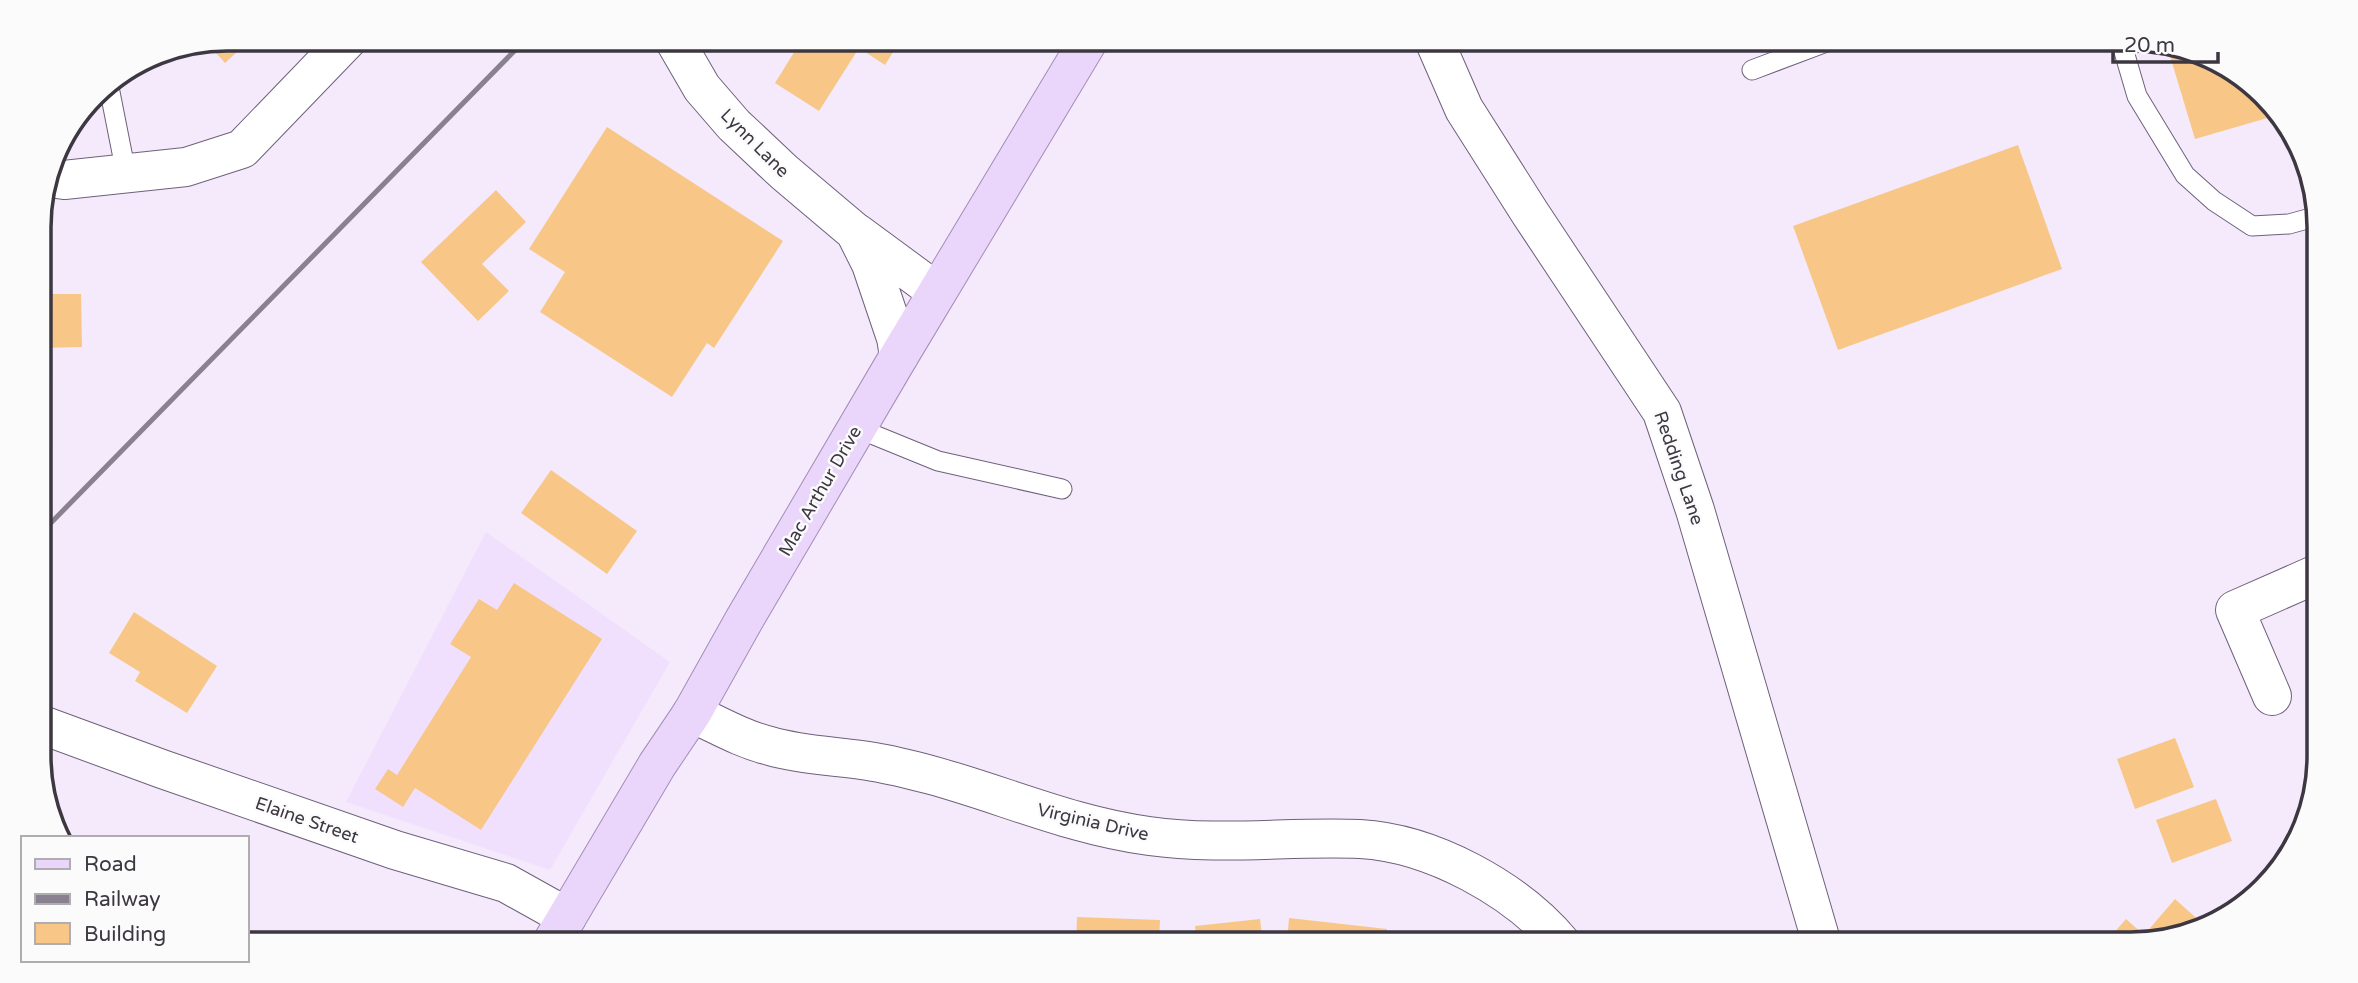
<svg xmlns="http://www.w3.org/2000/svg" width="2358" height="983" font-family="'Varela Round',sans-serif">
  <rect width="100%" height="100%" fill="#f4eafc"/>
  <path fill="#f0e0fd" d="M486,532l184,130 -120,208 -204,-68z"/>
  <path fill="#f8c788" d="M227,38h25l-27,25 -18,-20z
    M803,38h99l-17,27 -26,-17 -40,63 -44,-28z
    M2167,46l36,7 78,61 -86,25z
    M607,127l176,114 -69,107 -7,-5 -35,54 -132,-85 25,-40 -36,-23z
    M2018,145l44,124 -224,81 -45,-124z
    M496,190l30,32 -44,42 27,27 -31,30 -57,-59z
    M39,294h42l1,53 -43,1z
    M551,470l86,61 -30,43 -86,-61z
    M514,583l88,56 -121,191 -66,-42 -12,19 -28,-18 13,-20 9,6 74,-118 -21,-13 29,-45 18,11z
    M134,612l83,54 -30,47 -52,-32 5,-9 -31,-19z
    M2175,738l19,49 -59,22 -18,-50z
    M2216,799l16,42 -60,22 -16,-43z
    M2250,895l-14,17v1l-3,-14z
    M2175,899l28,25 -60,20h-39l22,-25 18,16z
    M1077,917l83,3 -1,24h-83z
    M1289,918l98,11 -2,15h-98z
    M1260,919l3,25h-66l-2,-18z"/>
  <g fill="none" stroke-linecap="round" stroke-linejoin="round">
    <defs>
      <path id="lane" d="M2120,38l17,58 48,79 29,26 38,25 37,-2 29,-8
        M1752,70l85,-32
        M108,82l18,91
        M857,428l81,33 124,28"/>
      <path id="street" d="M673,38l29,50 32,37 50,47 71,60 16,32 25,74 3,18
        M1433,38l31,71 66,104 132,199 33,98 127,434
        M49,178l15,2 122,-13 56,-18 107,-111
        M857,233l80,59
        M2272,696l-37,-86 84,-37
        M692,713c26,12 50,26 78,33 34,10 70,10 104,16 19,3 38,8 57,13 73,20 142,51 218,61 70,10 141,0 211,3 72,4 156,50 202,105
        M45,726l117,43 233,81 111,33 61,34"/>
      <path id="primary" d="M551,944l106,-179 35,-52 52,-93 155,-264 191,-318"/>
    </defs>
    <use href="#lane" stroke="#6f607a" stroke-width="21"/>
    <use href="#street" stroke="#6f607a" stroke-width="40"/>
    <use href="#primary" stroke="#a68cb9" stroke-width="40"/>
    <use href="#lane" stroke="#fff" stroke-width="19"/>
    <use href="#street" stroke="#fff" stroke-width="38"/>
    <use href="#primary" stroke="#ebd6fb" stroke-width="38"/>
    <path stroke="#89818f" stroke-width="5" d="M40,534l487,-496"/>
  </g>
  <g text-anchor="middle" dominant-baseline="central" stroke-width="5" stroke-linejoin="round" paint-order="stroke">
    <g font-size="18" fill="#3d3742" stroke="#fbfbfb">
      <text transform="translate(755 143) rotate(45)">Lynn Lane</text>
      <text transform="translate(1679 468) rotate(71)">Redding Lane</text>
      <text transform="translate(820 491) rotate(-60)">Mac Arthur Drive</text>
      <text transform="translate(307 820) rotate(19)">Elaine Street</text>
      <text transform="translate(1093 822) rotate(13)">Virginia Drive</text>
    </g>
  </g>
  <path d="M0 0H2358V983H0ZM227 51H2131A176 176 0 0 1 2307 227V756A176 176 0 0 1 2131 932H227A176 176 0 0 1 51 756V227A176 176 0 0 1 227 51Z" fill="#fbfbfb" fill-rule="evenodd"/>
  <path fill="none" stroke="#3d3742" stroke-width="3.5" d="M227 51H2131A176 176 0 0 1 2307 227V756A176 176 0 0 1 2131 932H227A176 176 0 0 1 51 756V227A176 176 0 0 1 227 51Z"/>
  <rect x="21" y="836" width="228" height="126" fill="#fbfbfb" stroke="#afadb1" stroke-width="2"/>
  <rect x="35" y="859" width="35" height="10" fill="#ebd6fb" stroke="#afadb1" stroke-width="2"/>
  <text x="84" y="871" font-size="21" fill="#3d3742">Road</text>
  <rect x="35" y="894" width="35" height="10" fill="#89818f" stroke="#afadb1" stroke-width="2"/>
  <text x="84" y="906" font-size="21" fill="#3d3742">Railway</text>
  <rect x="35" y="923" width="35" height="21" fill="#f8c788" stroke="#afadb1" stroke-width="2"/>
  <text x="84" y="941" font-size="21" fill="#3d3742">Building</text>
  <path d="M2113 52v10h105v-10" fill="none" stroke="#3d3742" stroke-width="3.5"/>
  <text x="2124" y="52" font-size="21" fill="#3d3742" stroke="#fbfbfb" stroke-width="5" paint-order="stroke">20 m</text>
</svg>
